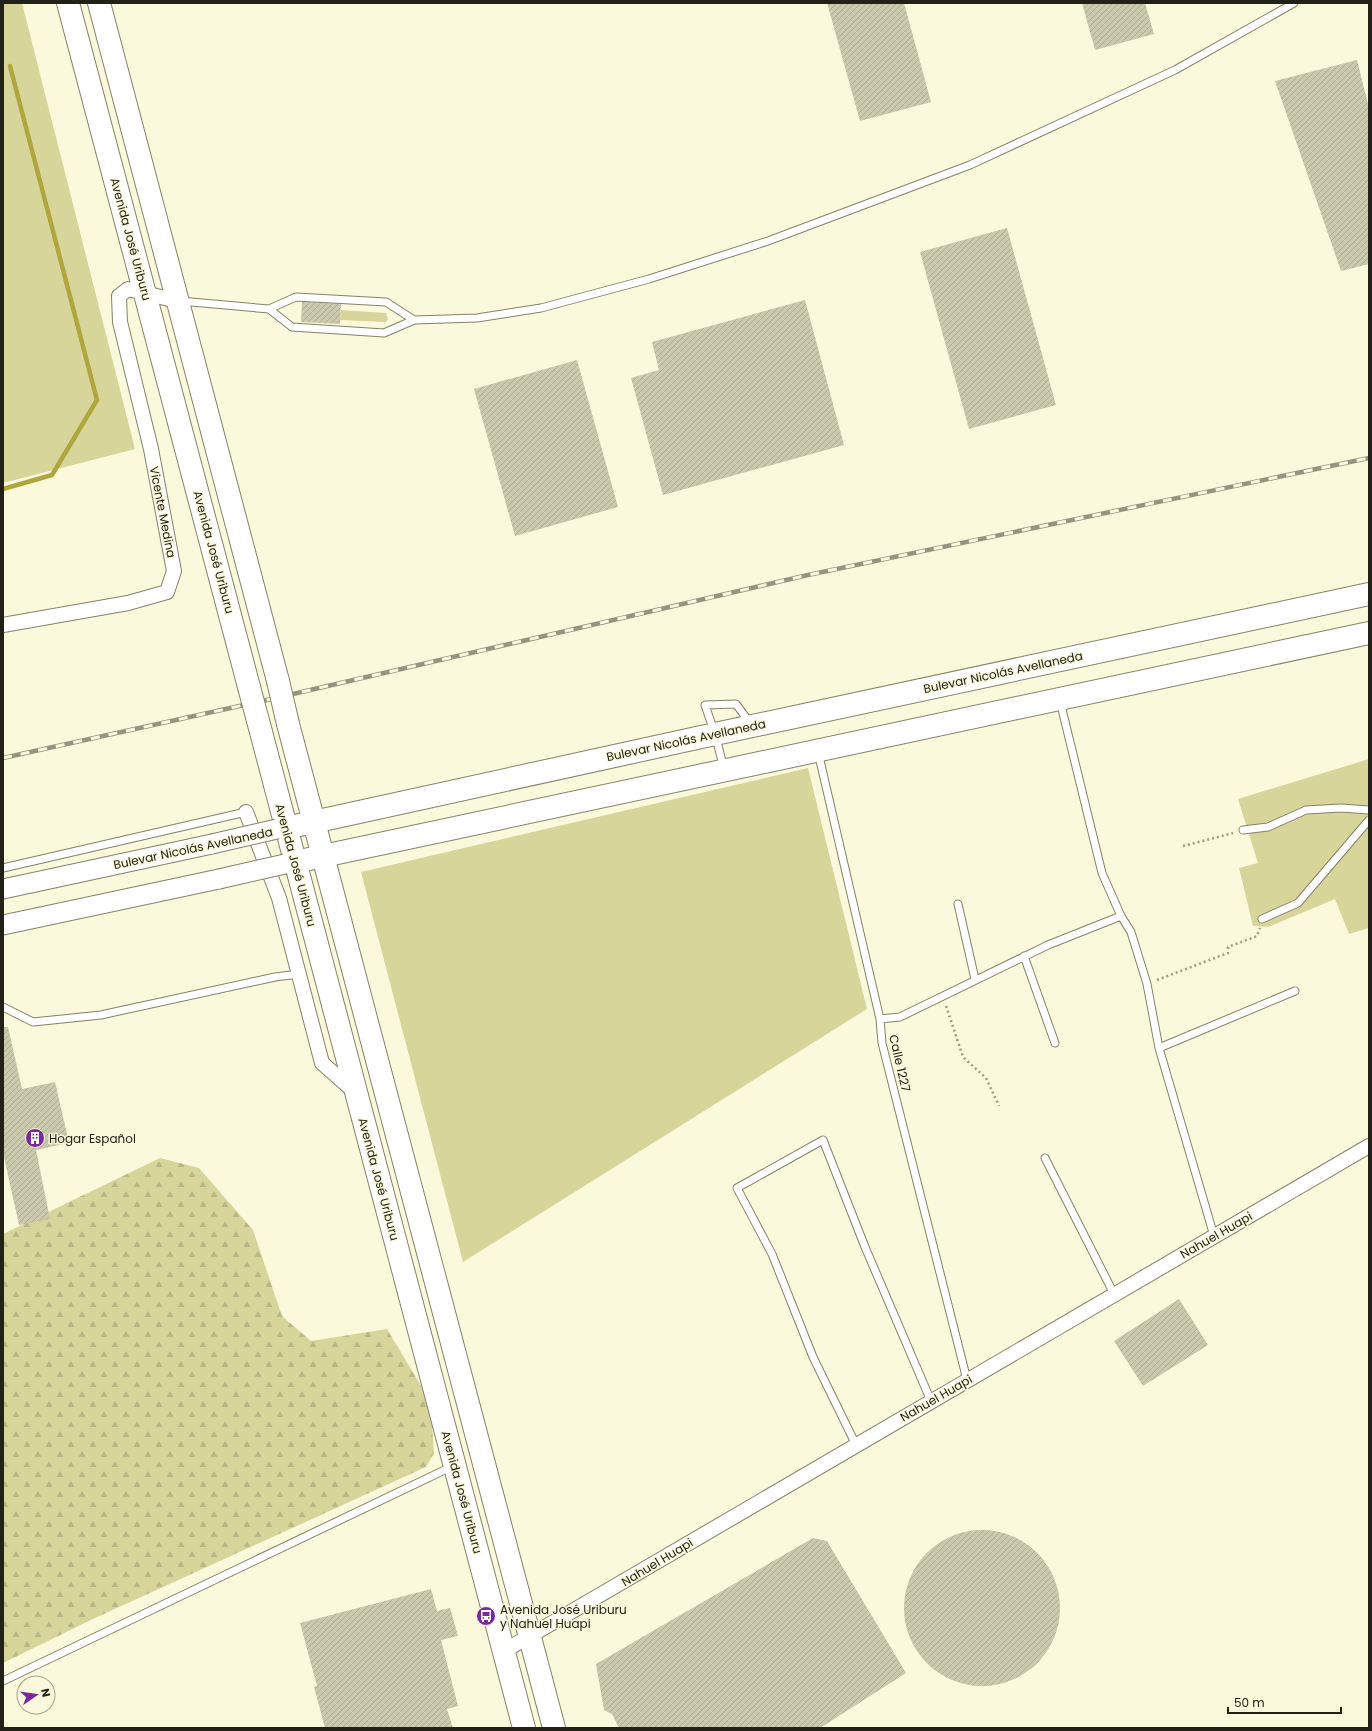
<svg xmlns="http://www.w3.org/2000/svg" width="1372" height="1731" font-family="Poppins,sans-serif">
  <defs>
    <pattern id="forest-firs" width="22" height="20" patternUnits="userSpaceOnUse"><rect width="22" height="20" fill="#d8d59b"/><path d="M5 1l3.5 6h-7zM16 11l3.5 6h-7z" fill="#b9b785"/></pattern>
    <pattern id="building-hatch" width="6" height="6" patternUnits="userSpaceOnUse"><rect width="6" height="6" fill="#cac9ad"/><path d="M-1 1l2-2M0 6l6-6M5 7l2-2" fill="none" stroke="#adac94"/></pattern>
  </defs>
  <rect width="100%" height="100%" fill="#faf9dc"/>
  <path fill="#d8d59b" d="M3,3h19l113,446 -132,34z
    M341,310l45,3 2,6 -2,3 -46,-2z
    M1369,759v169l-20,6 -14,-35 -67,28 -15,-1 -14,-58 19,-5 -20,-64z
    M808,768l59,241 -404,253 -102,-390z"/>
  <path fill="url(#forest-firs)" d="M160,1158l39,10 54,62 29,86 29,25 76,-12 33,55 11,28 3,41 -8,14 -333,152 -90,44v-429z"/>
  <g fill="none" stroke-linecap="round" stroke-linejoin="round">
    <path stroke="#afa73d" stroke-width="4.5" d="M3,489l49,-14 45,-75 -87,-334"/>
  </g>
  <path fill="url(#building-hatch)" d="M827,3h77l27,99 -71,19z
    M1082,3h63l9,31 -59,16z
    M1357,60l12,48v156l-28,7 -66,-190z
    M1007,228l49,177 -87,24 -49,-177z
    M805,300l39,145 -181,50 -32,-117 28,-8 -7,-28z
    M302,302l39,2 -1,20 -39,-2z
    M577,360l41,147 -103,29 -41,-147z
    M3,1027h5l14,62 33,-7 14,61 -33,7 14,69 -31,6 -15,-68 -1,1z
    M1179,1299l29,46 -65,41 -29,-45z
    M904 1608a78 78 0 1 1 156 0a78 78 0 1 1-156 0Z
    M813,1538l14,3 79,132 -86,55h-201l-7,-14 -8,-4 -8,-46z
    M431,1589l6,22 13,-3 8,28 -17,4 17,66 -11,3 6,19h-128l-11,-41 3,-1 -17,-63z"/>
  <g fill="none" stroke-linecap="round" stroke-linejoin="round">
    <defs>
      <path id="lane" d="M180,301l89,8 27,-12 90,5 28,18
        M269,309l23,18 92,6 30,-13 63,-2 64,-10 108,-29 119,-38 202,-76 205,-95 119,-67
        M1060,701l42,172 19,43 10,16 16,52 12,64 55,188
        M818,752l62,267 2,24 85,337
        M724,769l-9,-35 -10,-29 31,-1 14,19
        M1243,830l25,-3 38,-17 35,-2 28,2
        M3,868l243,-56
        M958,904l17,75
        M1262,919l36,-16 71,-83
        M1024,956l31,87
        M3,1007l30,15 68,-7 174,-38 24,-3
        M880,1019l20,-2 148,-72 73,-29
        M1159,1048l136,-57
        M1045,1158l69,136
        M856,1445l-43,-88 -41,-103 -35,-66 86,-48 42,107 66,154
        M3,1681l450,-215"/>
      <path id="street" d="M3,625l125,-22 39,-11 7,-21 -23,-122 -31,-127 -1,-26 9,-7 49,12
        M246,812l33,86 43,165 34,30
        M504,1651l865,-505"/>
      <path id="secondary" d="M3,889l209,-45
        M3,925l216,-46"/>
      <path id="primary" d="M68,3l181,684
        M99,3l179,678
        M288,724l266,1004
        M261,732l263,996
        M286,828l429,-94 654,-140
        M295,862l1074,-229"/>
    </defs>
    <use href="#lane" stroke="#848268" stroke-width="9"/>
    <use href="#street" stroke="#848268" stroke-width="16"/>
    <use href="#secondary" stroke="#848268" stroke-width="21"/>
    <use href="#primary" stroke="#848268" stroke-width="24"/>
    <path stroke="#9d9c88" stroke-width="2.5" stroke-dasharray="2 3" stroke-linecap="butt" d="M1183,846l50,-13
      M1157,980l71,-27v-6l29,-11 3,-8
      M946,1006l17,51 23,21 13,28"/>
    <use href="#lane" stroke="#fff" stroke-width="7"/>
    <use href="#street" stroke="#fff" stroke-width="14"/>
    <use href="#secondary" stroke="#fff" stroke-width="19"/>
    <use href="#primary" stroke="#fff" stroke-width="22"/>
    <defs>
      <path id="rail" d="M3,758l264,-58 541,-125 561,-117"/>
    </defs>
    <use href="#rail" stroke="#959480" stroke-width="4.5"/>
    <use href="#rail" stroke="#faf9dc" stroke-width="3" stroke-dasharray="9" stroke-linecap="butt"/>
    <defs>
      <path id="secondary-bridge" d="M212,844l65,-15
        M219,879l66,-15"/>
      <path id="primary-bridge" d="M278,681l10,43
        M249,687l12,45"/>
    </defs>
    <use href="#secondary-bridge" stroke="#848268" stroke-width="21" stroke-linecap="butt"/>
    <use href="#primary-bridge" stroke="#848268" stroke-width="24" stroke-linecap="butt"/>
    <use href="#secondary-bridge" stroke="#fff" stroke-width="19"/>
    <use href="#primary-bridge" stroke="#fff" stroke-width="22"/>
  </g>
  <defs>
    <symbol id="building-disc" viewBox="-11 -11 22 22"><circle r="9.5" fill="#7b299a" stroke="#faf9dc"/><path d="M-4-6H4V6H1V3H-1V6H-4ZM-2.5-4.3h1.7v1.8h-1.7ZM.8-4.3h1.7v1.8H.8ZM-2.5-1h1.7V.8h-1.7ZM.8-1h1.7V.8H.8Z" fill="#fff"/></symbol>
    <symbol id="bus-disc" viewBox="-11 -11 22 22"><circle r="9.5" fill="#7b299a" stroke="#faf9dc"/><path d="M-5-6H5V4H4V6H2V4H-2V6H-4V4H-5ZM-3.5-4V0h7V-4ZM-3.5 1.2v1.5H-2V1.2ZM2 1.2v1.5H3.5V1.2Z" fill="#fff"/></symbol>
  </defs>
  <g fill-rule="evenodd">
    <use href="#building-disc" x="24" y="1127" width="22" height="22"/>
    <use href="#bus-disc" x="475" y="1605" width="22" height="22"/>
  </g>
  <g text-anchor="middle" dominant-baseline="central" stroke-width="3" stroke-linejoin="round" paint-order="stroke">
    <g font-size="12" fill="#222117" stroke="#faf9dc">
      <text transform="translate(131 239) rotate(75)">Avenida José Uriburu</text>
      <text transform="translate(163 512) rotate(79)">Vicente Medina</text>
      <text transform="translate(214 552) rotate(75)">Avenida José Uriburu</text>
      <text transform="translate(1003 672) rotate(-12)">Bulevar Nicolás Avellaneda</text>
      <text transform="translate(686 740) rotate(-12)">Bulevar Nicolás Avellaneda</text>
      <text transform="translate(193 848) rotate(-12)">Bulevar Nicolás Avellaneda</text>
      <text transform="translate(296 865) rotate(75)">Avenida José Uriburu</text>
      <text transform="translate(900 1063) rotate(77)">Calle 1227</text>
      <text transform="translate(379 1179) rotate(75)">Avenida José Uriburu</text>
      <text transform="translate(1216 1235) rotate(-30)">Nahuel Huapi</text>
      <text transform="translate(936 1398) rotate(-30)">Nahuel Huapi</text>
      <text transform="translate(462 1492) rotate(75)">Avenida José Uriburu</text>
      <text transform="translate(657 1562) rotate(-31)">Nahuel Huapi</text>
    </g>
    <g font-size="12" fill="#222117" stroke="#faf9dc" text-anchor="start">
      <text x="49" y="1138">Hogar Español</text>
      <text x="500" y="1609">Avenida José Uriburu<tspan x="500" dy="14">y Nahuel Huapi</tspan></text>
    </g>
  </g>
  <rect width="1372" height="1731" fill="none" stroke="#222117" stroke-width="8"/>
  <g transform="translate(36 1695) rotate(77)"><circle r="19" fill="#faf9dc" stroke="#a4a38d"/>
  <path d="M0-3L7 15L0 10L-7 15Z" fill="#7b299a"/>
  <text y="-6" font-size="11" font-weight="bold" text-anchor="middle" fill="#222117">N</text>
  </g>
  <path d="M1228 1707v6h113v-6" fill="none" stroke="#222117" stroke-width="2"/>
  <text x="1234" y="1707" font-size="12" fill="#222117" stroke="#faf9dc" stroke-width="3" paint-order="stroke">50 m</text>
</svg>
